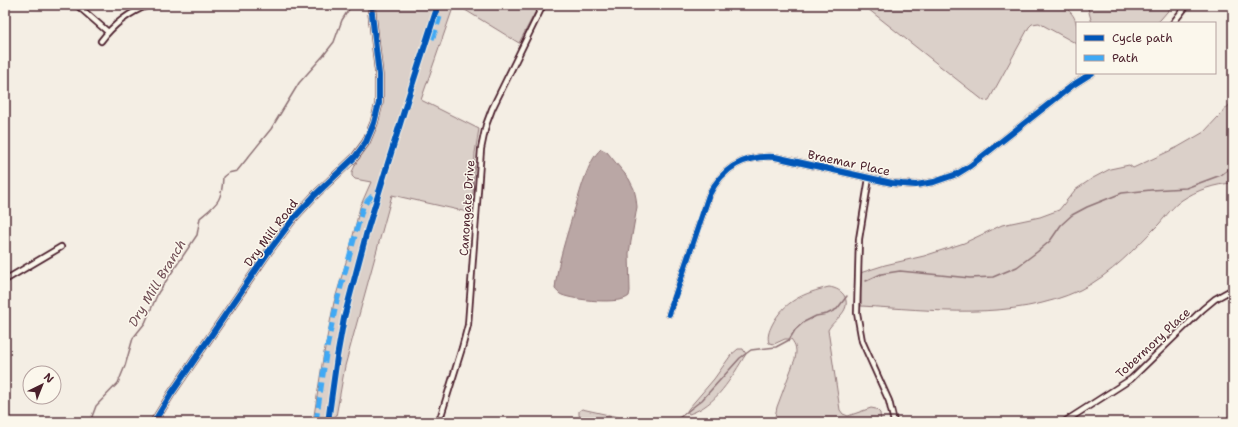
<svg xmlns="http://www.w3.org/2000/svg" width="1238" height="427" font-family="'Shantell Sans',sans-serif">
  <rect width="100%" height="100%" fill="#f4eee4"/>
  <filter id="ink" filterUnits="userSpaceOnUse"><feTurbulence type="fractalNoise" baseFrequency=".025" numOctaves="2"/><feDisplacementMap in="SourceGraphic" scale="8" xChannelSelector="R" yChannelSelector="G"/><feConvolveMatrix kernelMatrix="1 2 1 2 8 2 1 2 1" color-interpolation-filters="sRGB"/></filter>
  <g filter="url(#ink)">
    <path fill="#dbd0c9" stroke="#92787a" d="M371,5h83l-33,95 58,29 -4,24 -3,60 -80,-18 -47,171 -10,56h-22l10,-64 11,-56 15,-50 11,-45 11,-25 -16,-3 -3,-3v-4l14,-30 13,-39z
      M457,5h82l-20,38z
      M863,5h10l5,4 3,1 2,-5h179c17,12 15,20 15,39l-38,-21 -7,1 -3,3 -40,73 -5,1z
      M1087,5h86l-12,14 -4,4h-65z
      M1233,101v82c-18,1 -36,7 -51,17 -9,6 -16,16 -23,24 -24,24 -48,51 -79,66 -67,31 -148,20 -219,16l-1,-33 25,-8 39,-9 40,-13 38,-18 38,-8 19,-7 16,-20 18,-12 17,-9 19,-4 4,3 45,-21 26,-15z
      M829,287c7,1 13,4 16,10 6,15 -11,22 -17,33l12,80 3,4 5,2 23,-8 5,1 4,4 1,9h-107l3,-15 18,-48c2,-9 1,-14 -4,-20h-6l-11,5 -5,-1c-2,-6 0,-12 3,-18 12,-24 32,-32 57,-38z
      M738,349h5l3,5c-15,24 -29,51 -57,60l-2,-3 2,-3 25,-29 17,-24z
      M582,409l58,13h-58l-3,-7v-4z"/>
    <path fill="#baa7a5" stroke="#8d7174" d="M601,149l6,3 22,27 5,10 2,9 1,9 -8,46 1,38 -1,5c-9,9 -55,4 -67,-1 -3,-1 -5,-4 -7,-6 2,-25 12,-54 19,-78 6,-17 13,-50 27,-62z"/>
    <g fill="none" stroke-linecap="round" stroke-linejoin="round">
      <path stroke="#8d7174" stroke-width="1.5" d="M866,281l15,-7 19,-3 70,7 23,-1 24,-10 20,-15 13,-11 11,-16 11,-10 15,-8 35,-14 29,-3 35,-2 35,-13 12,-9
        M90,422l6,-16 22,-23 7,-17 8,-28 12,-15 13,-30 39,-58 3,-17c18,-15 22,-17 23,-41l5,-4 9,-2 34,-42 28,-46 24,-27 11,-14 8,-22 7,-11v-4
        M674,422l28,-22 38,-42 11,-8 25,-3 13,-7 6,-10 9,-8 12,-6 11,-2 10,-5 10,-13"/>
      <defs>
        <path id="minor" d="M77,5l31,27
          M1173,23l14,-18
          M101,41c12,-16 29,-29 48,-36
          M869,178l-10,61 -2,74 5,28 27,60 5,21
          M5,280l56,-33
          M669,314l40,-119c14,-28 35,-40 66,-38l117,26 10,1 14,1 18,-3 23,-8 13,-8 103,-81 19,-12
          M439,422l23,-74 6,-23 13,-176 5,-24 6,-16 51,-104
          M1064,422l67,-43 72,-70 12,-10 18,-10"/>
        <path id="tertiary" d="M154,422l17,-28 98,-143 24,-32 22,-24 40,-38 11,-15 8,-19 5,-20v-28l-8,-70"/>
      </defs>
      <use href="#minor" stroke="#4a1f2b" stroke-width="8"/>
      <use href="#tertiary" stroke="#4a1f2b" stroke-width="9"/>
      <use href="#minor" stroke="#fbf7ec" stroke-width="4.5"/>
      <use href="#tertiary" stroke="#fbf7ec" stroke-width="6"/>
      <path stroke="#3fa9f5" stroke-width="5" stroke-dasharray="10 5" stroke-linecap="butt" d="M432,39l4,-9 4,-13
        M316,422l11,-74 9,-43 27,-98 5,-7 11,-10"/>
      <defs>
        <path id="cycleway" d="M669,314l40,-119c14,-28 35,-40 66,-38l117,26 10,1 14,1 18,-3 23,-8 13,-8 103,-81 19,-12
          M154,422l17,-28 98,-143 24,-32 22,-24 40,-38 11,-15 8,-19 5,-20v-28l-8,-70
          M328,422l9,-65 7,-39 23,-87 41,-133 30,-93"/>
      </defs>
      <use href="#cycleway" stroke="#fbf7ec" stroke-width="8"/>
      <use href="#cycleway" stroke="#0057b8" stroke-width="6"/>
    </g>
  </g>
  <g text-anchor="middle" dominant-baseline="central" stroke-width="3" stroke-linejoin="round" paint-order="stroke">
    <g font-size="12" fill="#4a1f2b" stroke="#fbf7ec">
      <text transform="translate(849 163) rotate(12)">Braemar Place</text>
      <text transform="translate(467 208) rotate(-86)">Canongate Drive</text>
      <text transform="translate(271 233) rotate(-53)">Dry Mill Road</text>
      <text transform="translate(1153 343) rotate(-43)">Tobermory Place</text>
    </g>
    <g font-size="13" font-style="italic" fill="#714f56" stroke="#fbf7ec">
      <text transform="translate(157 283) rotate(-59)">Dry Mill Branch</text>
    </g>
  </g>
  <rect width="1238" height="427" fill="none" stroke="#fbf7ec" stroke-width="20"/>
  <rect x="10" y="10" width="1218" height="407" fill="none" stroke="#4a1f2b" stroke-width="1.5" filter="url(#ink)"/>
  <rect x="1076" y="22" width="140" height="52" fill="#fbf7ec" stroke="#b4a19f"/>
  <rect x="1084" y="35" width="20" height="6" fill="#0057b8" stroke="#b4a19f"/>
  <text x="1112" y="42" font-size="12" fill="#4a1f2b">Cycle path</text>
  <rect x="1084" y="55" width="20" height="6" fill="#3fa9f5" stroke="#b4a19f"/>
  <text x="1112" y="62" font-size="12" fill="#4a1f2b">Path</text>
  <g transform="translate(42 385) rotate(43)"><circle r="19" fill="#fbf7ec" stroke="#b4a19f"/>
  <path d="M0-3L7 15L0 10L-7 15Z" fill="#4a1f2b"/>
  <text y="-6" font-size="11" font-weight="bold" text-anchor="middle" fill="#4a1f2b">N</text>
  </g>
</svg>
